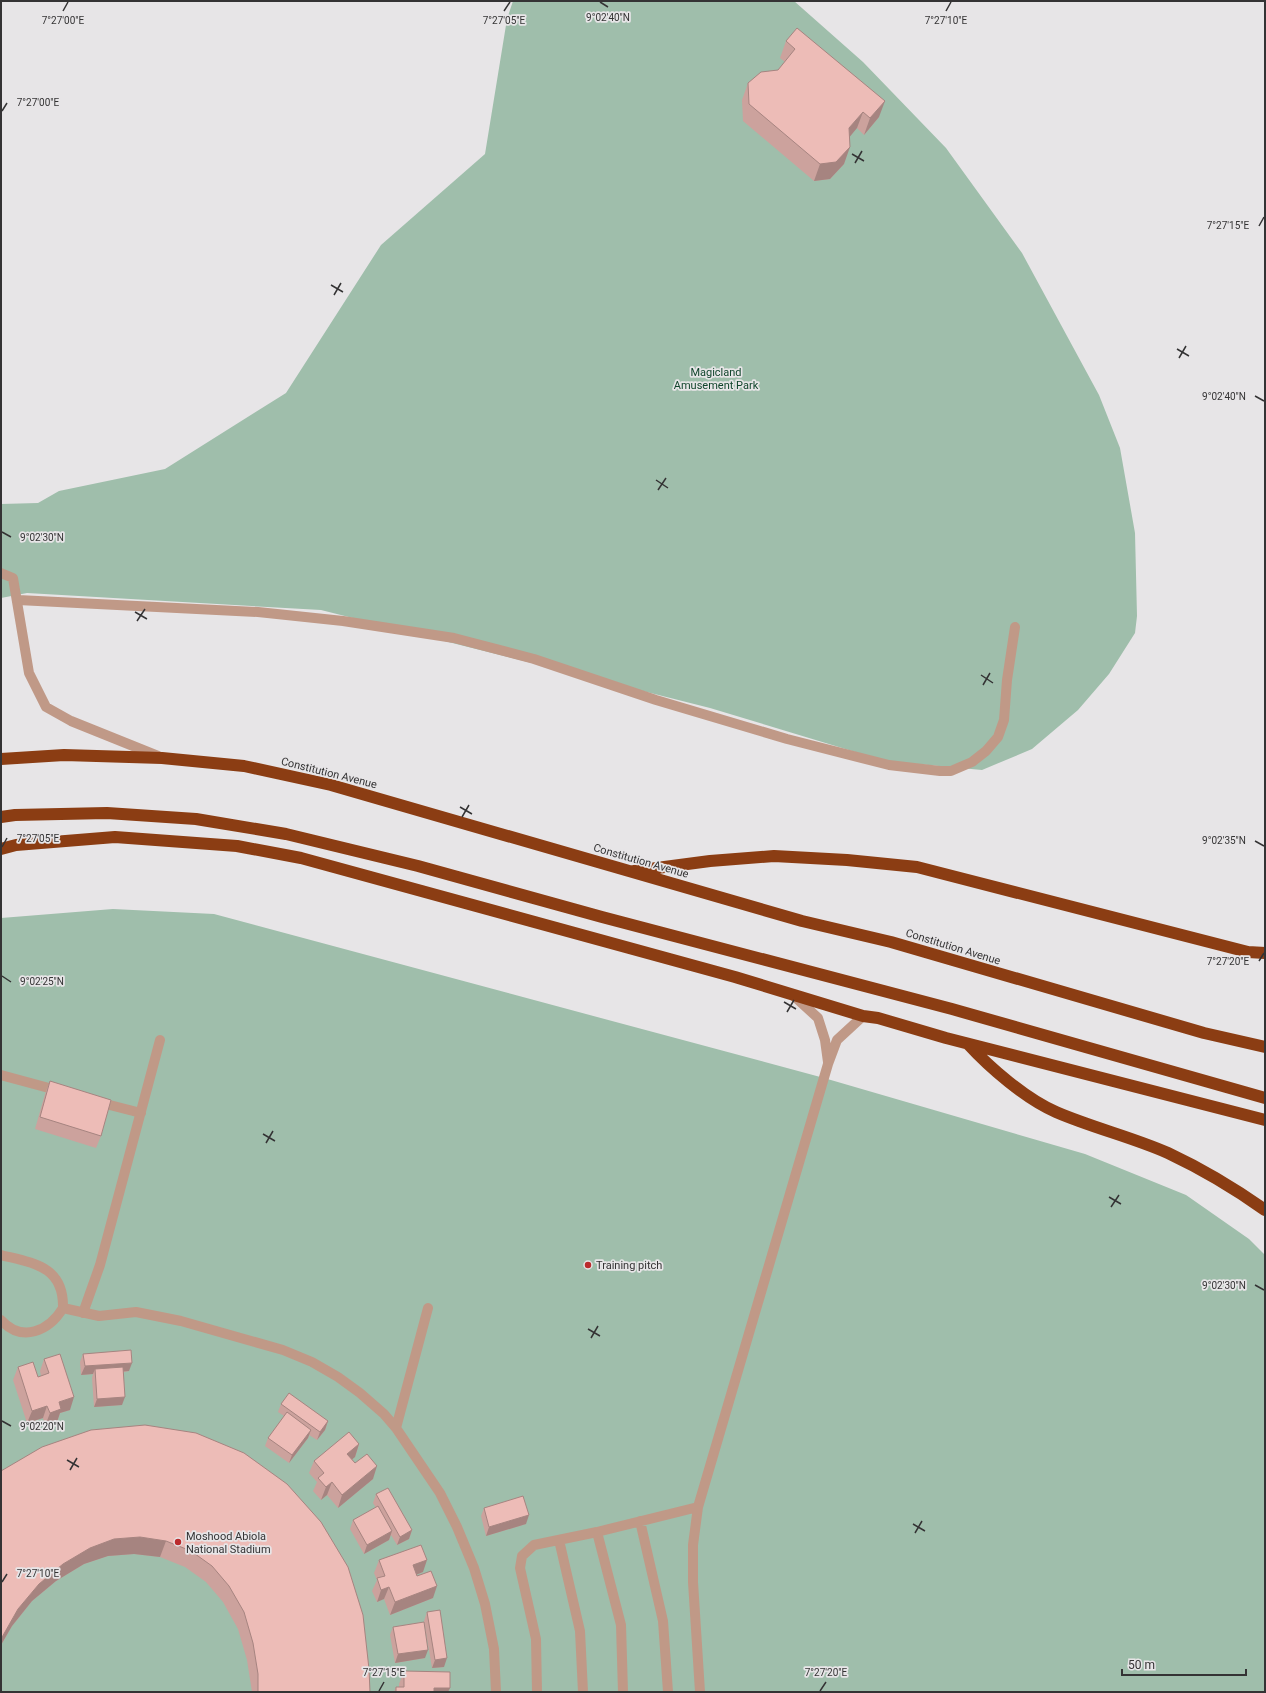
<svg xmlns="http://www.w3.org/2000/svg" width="1266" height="1693" font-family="Roboto,sans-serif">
  <rect width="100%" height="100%" fill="#e7e5e7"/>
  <path fill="#9fbeab" d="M513,1h281l69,61 83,86 76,105 77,142 21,53 15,85 2,83 -2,17 -26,41 -31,36 -46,39 -50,21 -97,-9 -175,-53 -389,-98 -294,-17 -26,5v-94l37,-1 21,-12 106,-22 121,-76 95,-148 104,-91 22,-135z
    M113,909l101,5 610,164 261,76 101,41 63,44 16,16v437h-1264v-774z"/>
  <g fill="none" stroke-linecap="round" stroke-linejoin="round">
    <path stroke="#c09987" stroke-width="10" d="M1,573l12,5 16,95 17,34 25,14 87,35
      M18,600l240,12 85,9 111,17 80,21 122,41 131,39 102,26 51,6h11l21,-9 14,-11 12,-14 6,-17 3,-40 8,-53
      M794,996l24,22 7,22 3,22
      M1,1075l59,16
      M98,1102l43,11
      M1,1255c32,8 63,11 62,53l36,8 37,-4 45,9 102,29 29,12 26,15 22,16 24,21 12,14 44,65 17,34 17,41 11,36 9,45 2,43
      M83,1313l17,-48 60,-225
      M1,1320c21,23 48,11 62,-12
      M396,1428l32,-120
      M640,1521l23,100 5,71
      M597,1532l24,93 2,67
      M559,1540l21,91 3,61
      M537,1692l-1,-53 -16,-71 2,-12 12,-11 63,-13 101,-25
      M700,1692l-7,-110v-37l5,-38 130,-443 9,-24 26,-24"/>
    <path stroke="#8b3d13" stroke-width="12" d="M1,759l63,-4 98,3 82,8 87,19 471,136 89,21 313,91 61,14
      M1,817l14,-2 92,-2 89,6 90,15 132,32 184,51 350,92 313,89
      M1,849l15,-4 99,-8 122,9 64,12 434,119 128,39 15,2 68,20 319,82
      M634,871l76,-10 64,-5 73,4 70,7 331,85 17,1
      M968,1044c22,24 58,55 88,68 37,16 76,25 112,41 34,16 66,35 97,57"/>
  </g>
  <path fill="#cca29d" d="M786,41l93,76 -15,18 -7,-7 -8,9 -5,27 -14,15 -16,2 -71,-60 -1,-21 6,-17 30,-13 7,-8 -5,-4z
    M50,1081l51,55 -5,12 -61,-19 10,-35z
    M83,1354l46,17 -5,1 -2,33 -28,2 -2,-29 1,-4 -12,1 -1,-13z
    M44,1359l26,51 -10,3 -3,9 -12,4 -2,-8 -16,5 -14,-43 5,-13 20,10 3,-1 -1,-5z
    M281,1404l47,17 -3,9 -8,10 -8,-5 -1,3 -19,25 -24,-17 3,-8 16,-22 -6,-4z
    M91,1430l279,262h-118l-5,-32 -9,-31 -15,-27 -17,-20 -21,-15 -25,-10 -26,-3 -26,2 -24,8 -28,17 -24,20 -20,25 -11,19v-174z
    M359,1444l-4,13 -3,2 3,4 18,16 -35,29 -11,-13 -6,5 -8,-9 4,-9 -8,-9 5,-12z
    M376,1494l36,36 -3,9 -12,6 -6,-10 -2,5 -25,14 -14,-25 3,-9 23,-12 -3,-5z
    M484,1508l42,16 -40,12 -5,-20z
    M379,1560l44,12 -7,3 1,1 16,22 -43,17 -6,-16 -7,3 -5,-11 5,-11 -3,-7z
    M427,1612l17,55 -12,1 -8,-47z
    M393,1627l32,31 -30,5 -5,-28z
    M404,1671l46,17 -2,4h-54l2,-5h3v-3z"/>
  <path fill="#a68480" d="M885,101l-6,16 -15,18 6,-17z
    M863,112l-6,16 -14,17 6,-17z
    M850,147l-6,17 -14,15 -16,2 6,-17z
    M132,1363l-3,8 -34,3v-5l-2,5 -12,1 4,-9z
    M74,1397l-4,13 -10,3 -3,9 -12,4 5,-13 9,-11z
    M125,1397l-3,8 -28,2 3,-8z
    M47,1406l-4,12 -16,5 5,-12z
    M328,1421l-3,9 -8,10 3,-8z
    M311,1430l-3,8 -19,25 3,-8z
    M359,1444l-4,13 -12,10 4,-13z
    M377,1466l-4,13 -35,29 4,-13z
    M332,1482l-5,13 -6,5 5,-13z
    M529,1515l-3,9 -40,12 3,-9z
    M412,1530l-3,9 -12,6 3,-8z
    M392,1531l-3,9 -25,14 3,-9z
    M140,1537l26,4 -6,16 -26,-3 -26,2 -24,8 -28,17 -24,20 -20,25 -11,19v-6l17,-30 21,-25 24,-20 27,-16 24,-9z
    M427,1560l-4,12 -15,6 5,-13z
    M437,1586l-4,12 -43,17 5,-13z
    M389,1587l-5,12 -7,3 4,-12z
    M428,1650l-3,8 -30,5 3,-9z
    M447,1658l-3,9 -12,1 3,-8z
    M434,1688h16l-2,4h-16z"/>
  <path fill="#edbcb7" stroke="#a68480" d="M797,28l88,73 -15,17 -7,-6 -14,16 1,19 -14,15 -16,2 -71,-60 -1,-21 13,-11 17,-2 17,-21 -9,-8z
    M50,1081l61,19 -10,36 -61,-19z
    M131,1350l1,13 -47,3 -2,-12z
    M60,1354l14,43 -15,5 2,7 -11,4 -3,-7 -15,5 -14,-44 15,-5 5,15 11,-4 -5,-14z
    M123,1367l2,30 -28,2 -2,-30z
    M289,1393l39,28 -8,11 -39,-28z
    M287,1412l24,18 -19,25 -24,-17z
    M145,1425l51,8 48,20 43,31 34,38 27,45 15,48 6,54 1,23h-112v-18l-5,-31 -9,-31 -15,-26 -17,-20 -21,-15 -25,-10 -26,-4 -26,2 -24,9 -27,16 -24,20 -21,25 -17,30v-168l41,-24 49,-17z
    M349,1432l10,12 -12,10 8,9 12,-9 10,12 -35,29 -10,-13 -6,5 -8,-9 6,-5 -10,-12z
    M388,1488l24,42 -12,7 -24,-43z
    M523,1496l6,19 -40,12 -5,-19z
    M378,1506l14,25 -25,14 -14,-25z
    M421,1545l6,15 -14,5 4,11 14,-5 6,15 -42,16 -6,-15 -8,3 -4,-12 8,-2 -6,-16z
    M440,1610l7,48 -12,2 -8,-48z
    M424,1622l4,28 -30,4 -5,-27z
    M404,1671l46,1v16h-16v4h-38v-5h8z"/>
  <path fill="none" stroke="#343334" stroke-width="1.5" d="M600,2l8,5M63,11l5,-9M504,11l6,-9M946,11l5,-9M2,111l5,-8M852,154l12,7M855,163l7,-12M1259,226l5,-9M331,285l12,7M334,295l7,-12M1177,349l12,7M1179,358l7,-12M1255,396l9,5M656,480l12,8M658,490l8,-12M2,532l9,5M135,612l12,7M137,621l8,-12M981,675l12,8M983,685l7,-12M460,807l12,7M462,817l7,-12M1255,841l9,5M2,847l5,-9M1259,961l5,-8M2,976l9,6M784,1002l12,7M787,1012l7,-12M263,1134l12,7M266,1143l7,-12M1109,1197l12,7M1111,1207l8,-12M1255,1285l9,5M588,1329l12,7M591,1338l7,-12M2,1421l9,5M67,1460l12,7M70,1470l7,-12M913,1524l12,7M915,1533l7,-12M2,1582l5,-8M379,1691l5,-9M820,1691l6,-9"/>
  <g fill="#bb2b2d" stroke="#e7e5e7" stroke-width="1.5">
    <circle cx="588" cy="1265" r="4"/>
    <circle cx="178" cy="1542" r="4"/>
  </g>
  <g text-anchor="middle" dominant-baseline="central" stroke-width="3.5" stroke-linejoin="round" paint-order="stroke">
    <g font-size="11" fill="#11452c" stroke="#e7e5e7">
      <text x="716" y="372">Magicland<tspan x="716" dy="13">Amusement Park</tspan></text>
    </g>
    <g font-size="11" fill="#343334" stroke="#e7e5e7">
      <text transform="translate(329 773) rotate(14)">Constitution Avenue</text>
      <text transform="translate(641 861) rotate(16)">Constitution Avenue</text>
      <text transform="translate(953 947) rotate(17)">Constitution Avenue</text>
    </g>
    <g font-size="11" fill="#343334" stroke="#e7e5e7" text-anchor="start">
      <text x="596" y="1265">Training pitch</text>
      <text x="186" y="1536">Moshood Abiola<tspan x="186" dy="13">National Stadium</tspan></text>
    </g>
  </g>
  <g font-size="10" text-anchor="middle" fill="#343334" stroke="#e7e5e7" stroke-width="3.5" stroke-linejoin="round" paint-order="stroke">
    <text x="608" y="21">9°02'40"N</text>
    <text x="946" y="24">7°27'10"E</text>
    <text x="63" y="24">7°27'00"E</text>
    <text x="504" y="24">7°27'05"E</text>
    <text x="38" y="106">7°27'00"E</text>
    <text x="1228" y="229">7°27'15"E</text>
    <text x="1224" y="400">9°02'40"N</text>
    <text x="42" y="541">9°02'30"N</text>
    <text x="38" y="842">7°27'05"E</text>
    <text x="1224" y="844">9°02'35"N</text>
    <text x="1228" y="965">7°27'20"E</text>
    <text x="42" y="985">9°02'25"N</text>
    <text x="1224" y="1289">9°02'30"N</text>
    <text x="42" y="1430">9°02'20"N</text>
    <text x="38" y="1577">7°27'10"E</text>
    <text x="384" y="1676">7°27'15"E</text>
    <text x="826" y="1676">7°27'20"E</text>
  </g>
  <rect width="1266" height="1693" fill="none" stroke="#343334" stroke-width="4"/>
  <path d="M1122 1669v6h124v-6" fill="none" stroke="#343334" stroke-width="2"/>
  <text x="1128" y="1669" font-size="12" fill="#343334" stroke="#e7e5e7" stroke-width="3" paint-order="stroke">50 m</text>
</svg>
